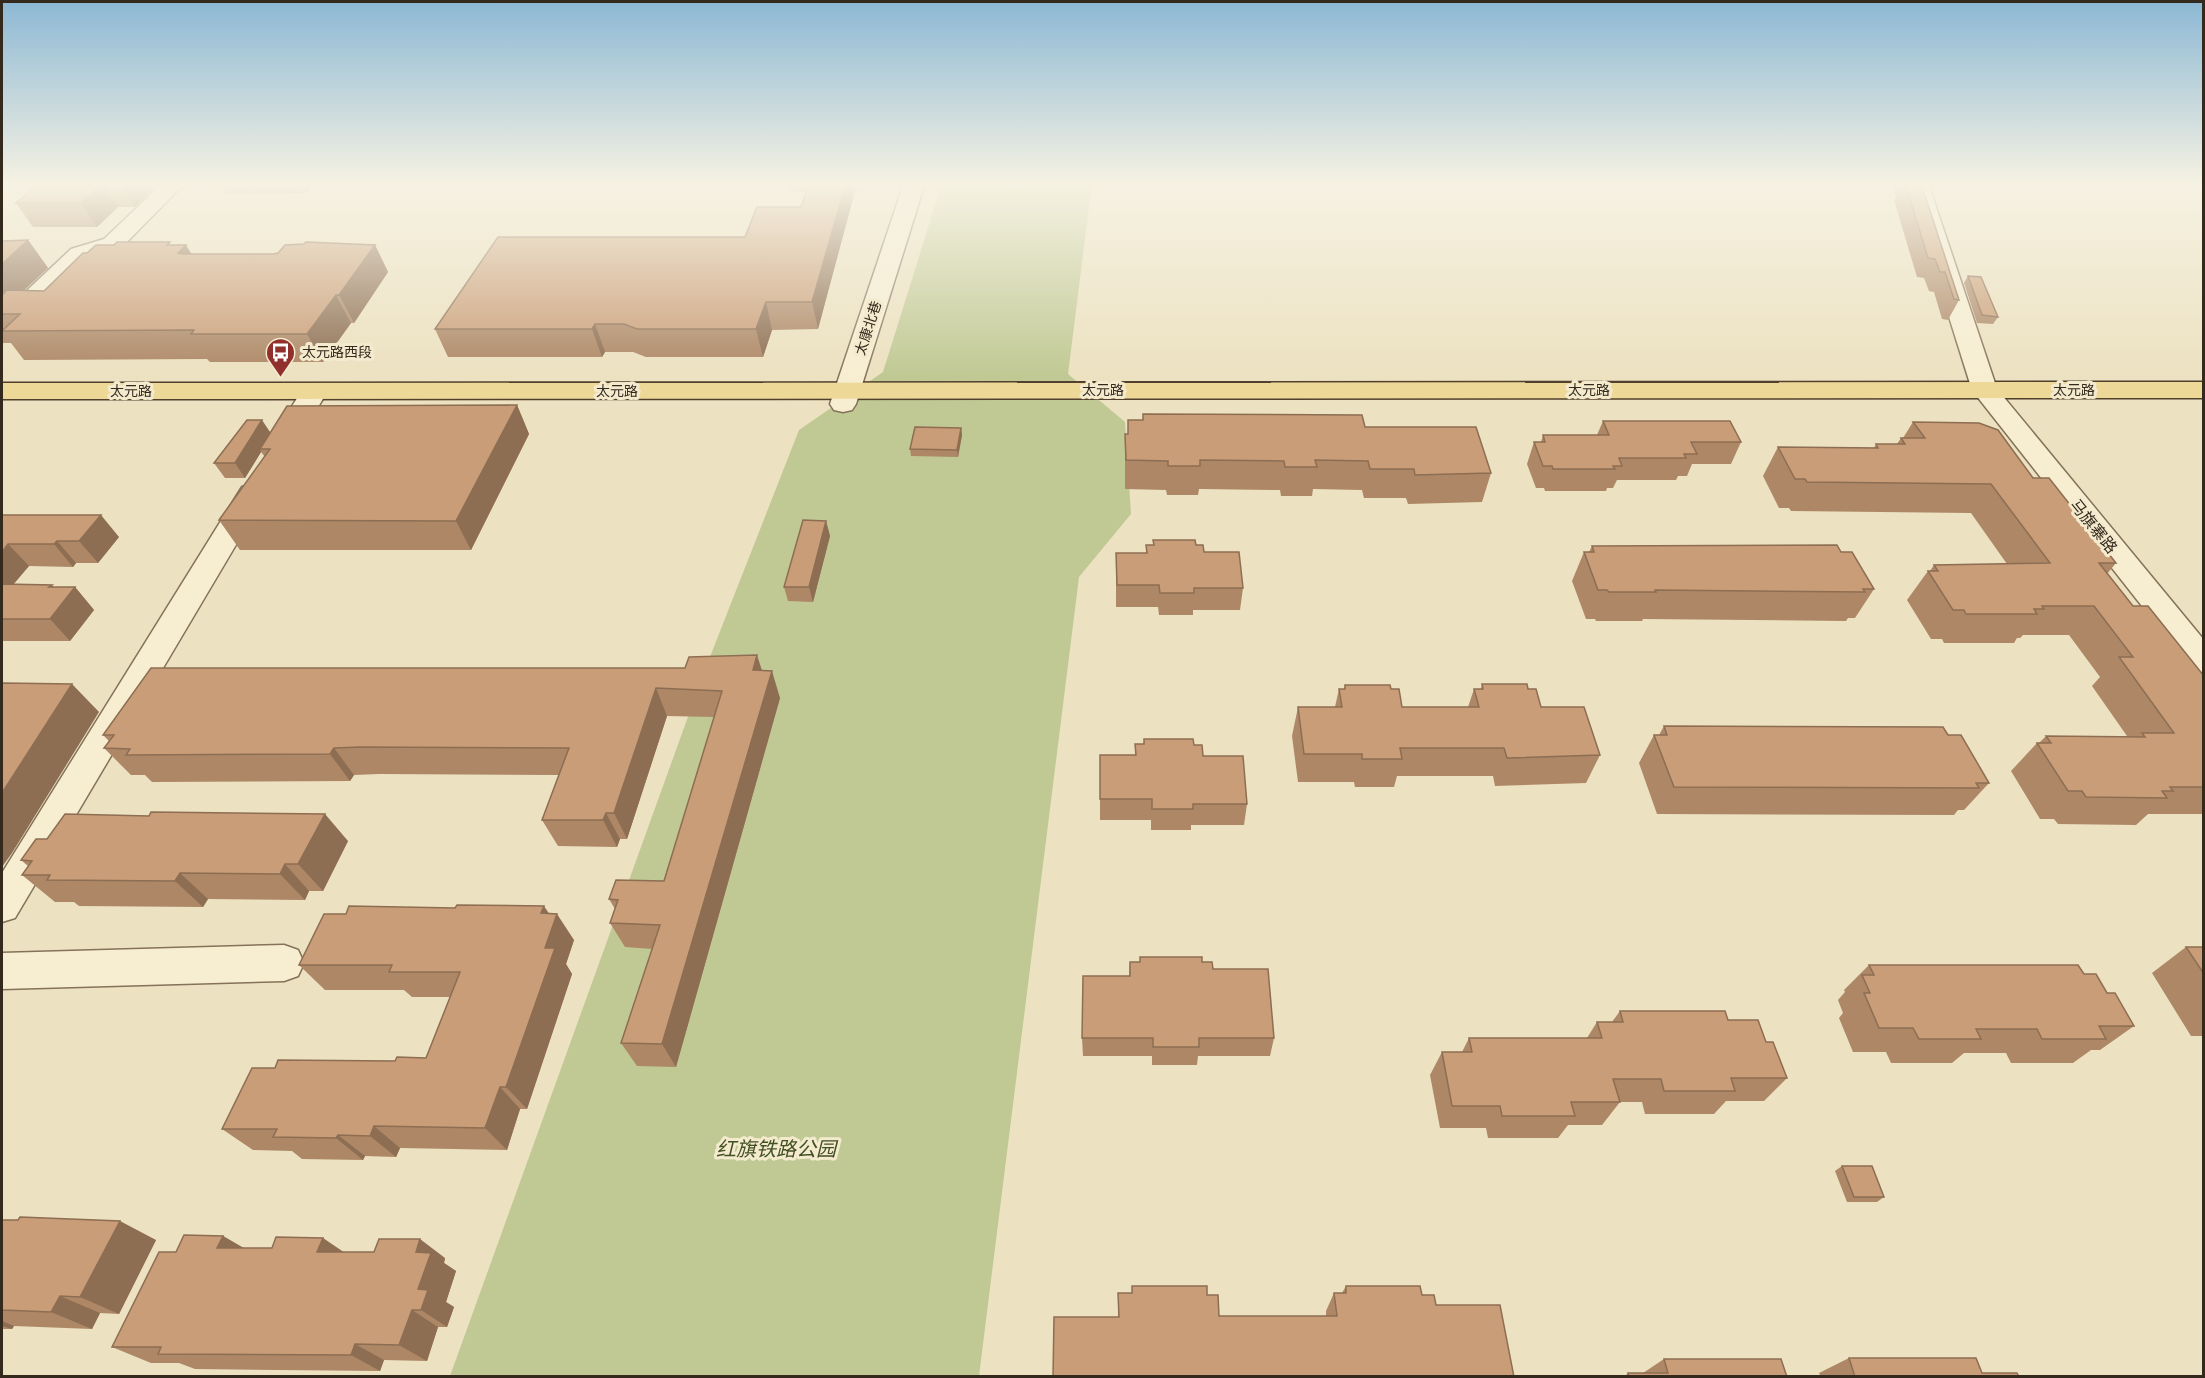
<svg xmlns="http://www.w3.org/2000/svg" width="2205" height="1378" font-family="'IBM Plex Serif','Noto Sans SC',serif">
  <rect width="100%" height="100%" fill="#ece1c0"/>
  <path fill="#c0c994" d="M942,183h150l-24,191 57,48 6,92 -52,63 -100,799h-529l256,-709 93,-237 84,-58z"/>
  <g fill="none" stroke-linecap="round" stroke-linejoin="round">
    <defs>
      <path id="minor" d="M163,183h22l-65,66 -33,10 -76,73 -9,2v-20l69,-65 33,-10z
        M904,183h21l-69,221 -4,6 -9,2 -9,-2 -4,-6z
        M1907,183h21l69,206 207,251v35l-11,-4 -221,-281z
        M314,384l9,2 4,6 -31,52 -4,6 -10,2 -10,-2 -4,-6 33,-52 4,-6z
        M252,485l10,2 4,7 -251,424 -13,4v-49l240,-386z
        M284,945l14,5 6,13 -6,13 -14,5 -282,8v-36z"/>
      <path id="major" d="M2204,382v16l-2202,1v-16z"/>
    </defs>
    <use href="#minor" stroke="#847259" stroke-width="3"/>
    <use href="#major" stroke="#51402d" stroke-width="3"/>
    <use href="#minor" fill="#f7eed2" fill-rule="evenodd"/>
    <use href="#major" fill="#eed898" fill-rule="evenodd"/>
  </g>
  <path fill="#ad8766" d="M40,183h119l-24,24h-17l-21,20h-64l-17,-24z
    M220,183h96l-9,10 -81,1z
    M786,183h77l-2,8h-6l-37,138 -46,1 -9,27h-117l-13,-5h-28l-3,5h-154l-13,-28 310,-92 56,-30 5,-15 -18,-1z
    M1892,183h29l38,117 -11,20 -6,-1 -8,-27 -5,-1 -5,-13 -7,-1 -23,-77 2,-3z
    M28,240l20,28 -24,22 20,1 128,-46 20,9h81l102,-9 13,27 -34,51h-3l-28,39h-113l-3,-3 -183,1 -13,-17h-9v-102z
    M1968,276l30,41 -5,7 -16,-1 -13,-40z
    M517,405l12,29 -58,116h-231l-21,-30 46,-63 -4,-5 -16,26h-20l-11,-15 56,-31z
    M1128,420l237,7 126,46 -9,29 -74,2 -2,-6h-42l-2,-8 -49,-1 -1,7h-31l-1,-6 -81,-1 -1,6h-31l-1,-5 -41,-1v-55h3z
    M1603,421l138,21 -10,22h-39l-5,12h-9l-2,4h-59l-4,8h-6l-1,3h-61l-1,-3h-8l-9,-24 7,-22h7l2,-7h54z
    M1913,422l120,56 83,85 -9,11 26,32 71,70v138h-56l-12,11 -78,-1 -4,-5h-14l-29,-48 26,-28h2l7,-7h81l-35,-50 8,-9 -31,-42h-46l-3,3h-3l-3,5h-70l-2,-4h-11l-24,-39 21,-29h2l4,-6 73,-1 -36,-51 -180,-2 -2,-3h-10l-16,-32 15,-29 96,1 2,-4h21l4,-6h2z
    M961,428l1,7 -4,22 -47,-1 -1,-7z
    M2,515l117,22 -21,26h-22l-3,4 -44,-1 -16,18 41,3h21l19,23 -24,31h-68z
    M826,521l4,15 -17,66 -25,-1 -4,-14z
    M1146,545h50l47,43 -3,22h-47v5h-34l-1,-8h-42v-54h30z
    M1592,546l249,6 33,37 -19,29h-7l-2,3 -203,-2 -1,2h-46l-1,-2h-9l-14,-38 12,-29h5z
    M762,671l18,27 -104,369 -39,-1 -16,-23 31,-94 -27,-2 -15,-24 5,-14 -6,-10 55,-18 50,-164 -47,-1 -40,123h-7l-3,8 -59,-1 -16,-26 17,-45 -180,-1 -25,1 -4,6 -198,1 -7,-7h-14l-27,-27 5,-7 -6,-6z
    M1482,684l46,5 13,18 59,48 -14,28 -91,3 -2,-10h-96l-3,11h-39l-1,-5h-56l-6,-46 6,-29h37l4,-18h5l1,-4 46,4 11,18h66l6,-18h7z
    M1664,726l284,9 41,48 -25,27h-6l-4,5 -297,-1 -18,-51 15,-28h5z
    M1135,744l59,1 53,59 -3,21h-53v5h-40v-10h-51v-65h35z
    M348,841l-25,50h-14l-4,9 -97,-1 -5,8 -124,-1 -5,-4h-19l-33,-27 6,-9 -7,-6z
    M549,913l25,27 -8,24 6,10 -45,135h-7l-13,41 -107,-2 -4,9 -31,-1 -2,4 -61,-1 -10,-8 -39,-1 -31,-21 53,-61 120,-7 31,-3 24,-61h-38l-8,-7h-79l-26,-25z
    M2186,947h18v89h-13l-39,-63z
    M1130,962h72l11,7 61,69 -4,18h-72l-1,9h-45v-9h-69l-1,-18 47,-62z
    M1869,965l215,9 23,19 27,33 -34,24h-9l-18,13h-62l-5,-10h-42l-12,10h-61l-5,-11h-33l-14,-34 4,-5 -5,-13 7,-8 -1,-2z
    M1620,1011l108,9 38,22 21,36 -23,23h-38l-12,13h-69l-3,-12h-22l-18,23h-34l-10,13h-70l-2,-10h-46l-10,-53 12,-23h20l7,-14h118l10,-16h15z
    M1842,1166l42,31 -7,5h-30l-12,-31z
    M2,1220l154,20 -37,74 -19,-1 -8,16 -78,-3 -2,3h-10z
    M223,1236l21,12 99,4 102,6 -1,5 12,8 -10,31 8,5 -7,20h-9l-11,34 -43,-1 -4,11 -185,-2 -16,-6h-28l-39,-16 64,-95z
    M1132,1286l75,9 12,21h107v-5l8,-18h8l4,-7 76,9 14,10 78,72 -396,-60v-24h14z
    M1849,1358l133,15 37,4h-198l-2,-4z
    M1664,1359l123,18h-163l4,-4h15z"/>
  <path fill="#8d6e53" d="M103,183l15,24 -21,20 -16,-24z
    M120,183h39l-24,24z
    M301,183h15l-9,10z
    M846,183h8l1,8 -37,138 -6,-27z
    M860,183h3l-2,8z
    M28,240l20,28 -46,43v-47z
    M186,245l17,28 -25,-20z
    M375,245l13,27 -34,51 -15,-28z
    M336,295l15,28 -28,39 -16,-28z
    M766,302l6,28 -9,27 -7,-28z
    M595,324l10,28 -3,5 -10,-28z
    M517,405l12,29 -58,116 -15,-29z
    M262,420l10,15 -12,14 1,3 -16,26 -10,-15z
    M961,428l1,7 -4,22 -1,-7z
    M101,515l18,22 -21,26 -19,-22z
    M826,521l4,15 -17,66 -4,-15z
    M57,541l19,22 -3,4 -19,-23z
    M8,544l21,22 -27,32v-46z
    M52,585l13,15 10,-13 19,23 -24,31 -20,-22 -1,-32z
    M757,655l9,28 -13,-13z
    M772,671l8,27 -104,369 -14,-23z
    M72,684l27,28 -87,141 -10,14v-74z
    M656,688l11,28 -40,123 -13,-26z
    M334,748l20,27 -4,6 -20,-27z
    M606,813l14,26 -3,8 -14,-27z
    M325,814l23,27 -25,50 -25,-27z
    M285,864l24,27 -4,9 -25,-26z
    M180,873l28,26 -5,8 -28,-26z
    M544,906l10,15 3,-7 17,26 -8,24 6,10 -45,135 -21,-22 35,-174z
    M500,1087l20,22 -13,41 -22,-22z
    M374,1126l26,22 -4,9 -26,-21z
    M338,1135l27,21 -2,4 -27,-22z
    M120,1221l36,19 -37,74 -39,-17z
    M223,1236l32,19 -38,-7z
    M323,1238l28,19 -34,-5z
    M420,1239l25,19 -1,5 12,8 -10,31 8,5 -7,20 -26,-17 -5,-58z
    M60,1296l40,17 -8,16 -41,-17z
    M412,1310l26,17 -11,34 -28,-16z
    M2,1321l12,5 -2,3 -10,-3z
    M355,1344l29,16 -4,11 -29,-16z"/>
  <path fill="#c99d77" stroke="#8d6e53" stroke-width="1.5" d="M40,183h63l-22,20h-65z
    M809,183h37l-34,119h-46l-10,27h-119l-13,-5h-29l-3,5h-157l63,-92h247l12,-30h44z
    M1905,183h16l38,117 -5,-1 -9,-27h-5l-5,-13 -7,-1z
    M28,240l-26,24v-23z
    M117,242h53l-3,3h19l-8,8 4,1h91l5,-1 7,-8 19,-1 2,-2 69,3 -36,50h-3l-29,39h-116l3,-4 -192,1 18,-17h-18v-19l5,-5 37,1 39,-38h4l9,-8h18z
    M1968,276l13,1 17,40 -16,-2z
    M517,405l-61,116 -237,-1 51,-71h-10l27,-43z
    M1143,414l219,1 3,12h111l15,46 -76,2 -1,-6h-44l-2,-8 -53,-1 2,7h-32l-1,-6 -84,-1v6h-32v-5l-42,-1 -1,-26h3v-14h15z
    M247,420h15l-27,43h-21z
    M1603,421h127l11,21h-50l6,12h-13l2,4h-67l3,8h-9l2,3h-62l-1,-3h-9l-9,-24h11l-2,-7h66z
    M1913,422l66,1 19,7 35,48h16l67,85h-17l34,43h15l56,70v111h-34l3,4h-11l5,7 -81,-1 -4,-6h-14l-31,-48h14l-5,-7 99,1 -3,-4h32l-55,-76h14l-39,-51h-52l2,3h-10l3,5h-71l-2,-4h-11l-25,-39h10l-4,-6 116,-2 -59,-79 -184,-2 -2,-3h-10l-17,-32 100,1 -2,-4h29l-4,-6h24z
    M915,427l46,1 -4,22 -47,-1z
    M2,515h99l-22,26h-22l-3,3h-46l-6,8z
    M803,520l23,1 -17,66h-25z
    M1153,540h42l1,5h7l1,7h35l4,36h-49v5h-34l-1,-8h-42l-1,-32h31l-1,-8h8z
    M1837,545l4,7h11l22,37h-11l2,3 -210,-2 1,2h-47l-2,-2h-9l-14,-38h10l-2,-6z
    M2,584l50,1 -3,2h26l-25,32h-48z
    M757,655l-4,15 19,1 -110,373 -41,-1 39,-118 -50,-2 8,-23 -9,-1 7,-19 48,1 58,-190 -66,-3 -42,125h-8l-3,7h-61l27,-72 -209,-1 -26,1 -4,6 -204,1 4,-6 -26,-1 10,-13h-11l48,-67h534l4,-11z
    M2,683l70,1 -70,109z
    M1482,684h45l1,5h8l5,18h43l16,48 -93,3 -3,-10h-104l2,11h-40v-5h-58l-6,-47h44l-3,-18h6v-4h45l1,4h8l3,18h77l-5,-18h9z
    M1664,726l279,1 5,8h13l28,48h-13l3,5 -305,-1 -20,-52h13z
    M1144,739h49l1,6h8l1,11h40l4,48h-54v5h-41v-10h-52v-44h36l-1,-11h9z
    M151,812l174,2 -27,50h-13l-5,10 -100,-1 -5,8 -128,-1 3,-5h-28l10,-14 -11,-1 15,-21h11l18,-25 84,2z
    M457,905l87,1 -3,7 16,1 -12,34h10l-49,139h-6l-15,41 -111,-2 -4,10 -32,-1 -2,3 -63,-1 4,-8h-55l30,-61h23l3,-8 117,1 2,-4 29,1 34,-86h-71l3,-7h-93l25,-51h22l3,-8 106,2z
    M2186,947h18v27z
    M1140,957h62v5h10l1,7h55l6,69h-75v9h-46v-9h-71l1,-62h47v-14h10z
    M1869,965h209l6,9h12l11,19h8l19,33h-35l7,13h-64l-5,-10h-61l5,10h-62l-6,-11h-34l-15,-35h6l-8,-18h12z
    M1620,1011h105l3,9h30l8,22h7l14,36h-56l4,13h-71l-3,-12h-48l7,23h-49l4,14h-73l-2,-10h-48l-10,-54h30l-3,-14h133l-5,-16h26z
    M1842,1166h30l12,31h-30z
    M20,1217l100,4 -40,76 -20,-1 -9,16 -49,-2v-90h16z
    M184,1235l39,1 -6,12h55l4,-11 47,1 -6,14h57l5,-13h41l-4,13 15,1 -13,36 10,1 -7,20h-9l-13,35 -44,-1 -4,11 -193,-1 3,-7h-49l47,-95h17z
    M1132,1286h75v9h11l1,21h118l-3,-23h12v-7h74l2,9h12l2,10h64l14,72h-461l1,-60h65l-1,-24h14z
    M1849,1358h127l6,15h35l2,4h-164z
    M1664,1359h117l6,18h-158l-1,-4h40z"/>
  <linearGradient id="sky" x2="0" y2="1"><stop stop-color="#8cb8d4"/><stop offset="0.49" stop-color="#f6f2e3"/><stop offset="1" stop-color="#f6f2e3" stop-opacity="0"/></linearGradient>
  <rect width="2205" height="376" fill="url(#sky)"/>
  <defs>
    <symbol id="bus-pin" viewBox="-11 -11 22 30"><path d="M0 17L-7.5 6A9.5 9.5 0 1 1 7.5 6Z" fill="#902f2b" stroke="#f4ebcf"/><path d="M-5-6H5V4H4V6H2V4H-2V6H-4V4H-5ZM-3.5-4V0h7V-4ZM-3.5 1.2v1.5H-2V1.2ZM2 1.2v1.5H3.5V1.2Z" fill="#fff"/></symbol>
  </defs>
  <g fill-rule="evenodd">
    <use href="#bus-pin" x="264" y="336" width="33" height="45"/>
  </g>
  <g text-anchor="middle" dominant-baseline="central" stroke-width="6" stroke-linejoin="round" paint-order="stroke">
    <g font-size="14" fill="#34291d" stroke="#f4ebcf">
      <text transform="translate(868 328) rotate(-72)">太康北巷</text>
      <text x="1103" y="390">太元路</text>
      <text x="1589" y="390">太元路</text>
      <text x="2074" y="390">太元路</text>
      <text x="131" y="391">太元路</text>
      <text x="617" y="391">太元路</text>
    </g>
    <g font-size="14" fill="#34291d" stroke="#f4ebcf" text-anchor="start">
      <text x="302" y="352">太元路西段</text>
    </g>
    <g font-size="16" fill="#34291d" stroke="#f4ebcf">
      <text transform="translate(2094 526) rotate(51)">马旗寨路</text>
    </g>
    <g font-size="20" font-style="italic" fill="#425024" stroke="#f4ebcf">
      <text x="776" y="1148">红旗铁路公园</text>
    </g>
  </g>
  <rect width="2205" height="1378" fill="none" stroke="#34291d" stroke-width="6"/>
</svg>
